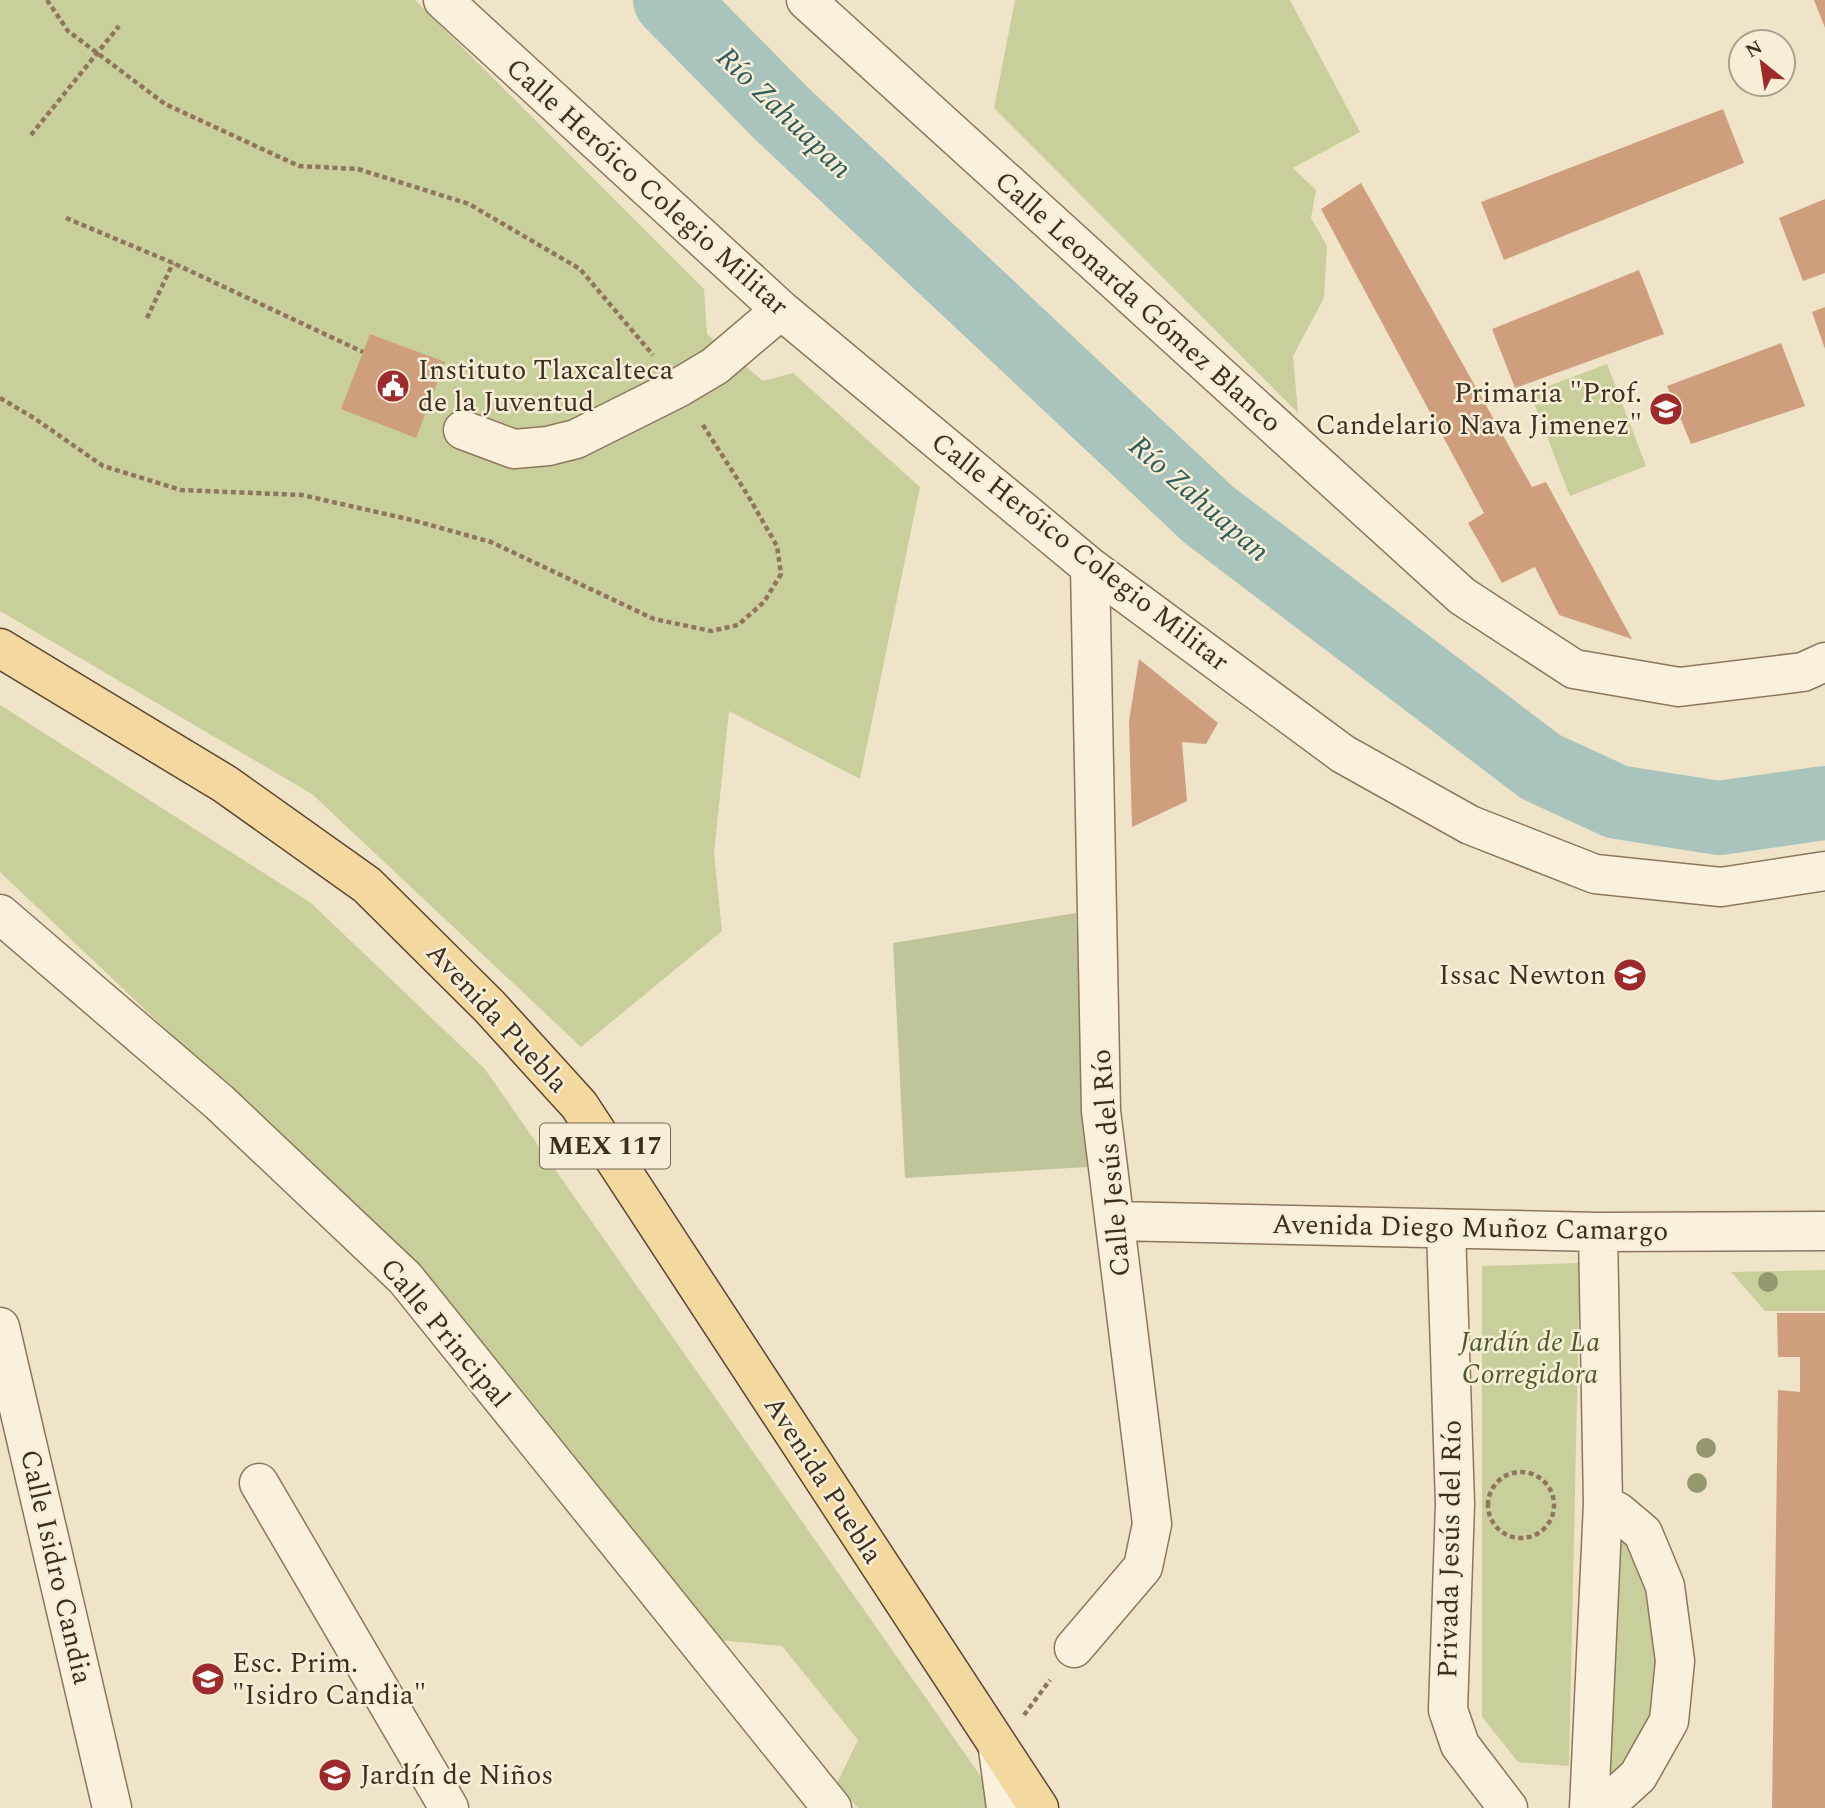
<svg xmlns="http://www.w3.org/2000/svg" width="1825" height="1808" font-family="Spectral,serif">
  <rect width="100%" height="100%" fill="#f0e4c8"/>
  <path fill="#c9cf9b" d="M0,0h415l289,289 3,45 56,47 30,-8 127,114 -60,292 -131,-68 -15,142 8,78 -141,116 -269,-253 -312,-183z
    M1015,0h275l70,132 -67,36 23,22 -5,28 16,28 -3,52 -31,58 5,57 -304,-305z
    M1607,364l39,102 -76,30 -40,-103z
    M0,705l311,198 173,165 519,740h-145l-21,-25 21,-43 -76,-94 -66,-6 -305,-378 -411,-390z
    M1580,1263l-11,503 -51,-4 -36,-45v-451z
    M1825,1270v41h-60l-34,-39z
    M1607,1533l32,15 18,46v120l-25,61 -35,18z"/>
  <path fill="#bfc49a" d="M1076,913l11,254 -182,11 -12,-235z"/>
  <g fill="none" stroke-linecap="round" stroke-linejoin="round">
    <path stroke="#a9c4bc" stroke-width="74" d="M670,0l111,113 428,402 332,252 76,35 102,16 106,-15"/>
  </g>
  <path fill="#cf9f7d" d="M1814,0h11v28z
    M1723,109l21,54 -240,97 -23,-58z
    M1361,183l171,304 14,-5 86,157 -73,-24 -24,-48 -33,16 -34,-60 16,-10 -163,-304z
    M1825,199v74l-22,8 -24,-63z
    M1639,270l25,64 -149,54 -23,-59z
    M1825,307v42l-13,-37z
    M370,334l75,28 -29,76 -75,-29z
    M1781,343l24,63 -114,38 -24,-58z
    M1139,659l79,64 -12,21 -24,-2 5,59 -55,26 -3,-106z
    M1777,1313h48v495h-53l6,-418 22,2v-35h-22z"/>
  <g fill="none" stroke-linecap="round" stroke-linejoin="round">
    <defs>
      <path id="minor" d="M443,0l338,310 309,257 253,187 127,71 125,49 126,13 104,-16
        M806,0l656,596 112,73 105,18 124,-15 22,-10
        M463,430l51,19 34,-3 28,-7 102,-51 37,-22 66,-56
        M0,914l219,188 186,176 427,530
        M1115,1221l483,11 227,-1
        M1446,1229l9,275 -7,206 12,35 48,63
        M0,1327l112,481
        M259,1483l190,325
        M1074,1648l69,-81 9,-43 -51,-413 -11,-544
        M998,1749l8,59
        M1589,1808l14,-304 -5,-272
        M1592,1808l14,-3 32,-29 31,-55 6,-60 -10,-75 -22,-53 -25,-21 -15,-8"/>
      <path id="major" d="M0,648l225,136 142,101 122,121 90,99 460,703"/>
    </defs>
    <use href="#minor" stroke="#8d765c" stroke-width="41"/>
    <use href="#major" stroke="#5b4430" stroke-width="41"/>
    <path stroke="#8d765c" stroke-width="4.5" stroke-dasharray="5 3.5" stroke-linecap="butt" d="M47,0l21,31 97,73 134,62 59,3 111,35 111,65 73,86
      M31,135l88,-109
      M66,218l107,45 190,89
      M147,318l26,-55
      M0,398l34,20 69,48 78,24 121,5 110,25 79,22 163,77 57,12 27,-6 26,-23 17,-28 -4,-28 -30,-52 -46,-72
      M1488 1505a33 33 0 1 1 66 0a33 33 0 1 1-66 0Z
      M1024,1715l26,-35"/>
    <use href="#minor" stroke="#faf1dc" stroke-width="38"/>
    <use href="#major" stroke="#f3d9a0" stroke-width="38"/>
  </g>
  <g fill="#96986f">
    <circle cx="1768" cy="1282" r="10"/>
    <circle cx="1706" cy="1448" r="10"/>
    <circle cx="1697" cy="1483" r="10"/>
  </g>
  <defs>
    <symbol id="civic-disc" viewBox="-11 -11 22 22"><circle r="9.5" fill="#9e2a2b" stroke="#f7eed8"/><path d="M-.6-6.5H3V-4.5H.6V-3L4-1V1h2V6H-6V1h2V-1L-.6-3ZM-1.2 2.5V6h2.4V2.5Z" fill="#fff"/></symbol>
    <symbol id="school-disc" viewBox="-11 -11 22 22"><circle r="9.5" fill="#9e2a2b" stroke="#f7eed8"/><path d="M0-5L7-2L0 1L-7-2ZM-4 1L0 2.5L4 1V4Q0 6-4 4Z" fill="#fff"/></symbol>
  </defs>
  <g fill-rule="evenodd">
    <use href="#civic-disc" x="374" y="367" width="38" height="38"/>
    <use href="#school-disc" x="1647" y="390" width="38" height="38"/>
    <use href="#school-disc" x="1611" y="956" width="38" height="38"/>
    <use href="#school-disc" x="189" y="1660" width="38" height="38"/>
    <use href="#school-disc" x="316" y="1756" width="38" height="38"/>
  </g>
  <g text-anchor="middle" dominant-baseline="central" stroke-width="5" stroke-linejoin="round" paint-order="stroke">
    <rect fill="#f7eed8" stroke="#756857" stroke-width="2" x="540" y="1123.5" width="130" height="45" rx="5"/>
    <g font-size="26" font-weight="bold" fill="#3d2e20">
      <text x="605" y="1146">MEX 117</text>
    </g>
    <g font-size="28" fill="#3d2e20" stroke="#f7eed8">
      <text transform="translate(647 187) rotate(42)">Calle Heróico Colegio Militar</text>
      <text transform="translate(1138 302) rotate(42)">Calle Leonarda Gómez Blanco</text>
      <text transform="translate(1080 552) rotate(38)">Calle Heróico Colegio Militar</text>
      <text transform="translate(497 1018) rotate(47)">Avenida Puebla</text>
      <text transform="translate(1111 1163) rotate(-95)">Calle Jesús del Río</text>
      <text transform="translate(1470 1228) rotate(1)">Avenida Diego Muñoz Camargo</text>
      <text transform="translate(445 1333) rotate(50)">Calle Principal</text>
      <text transform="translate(823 1480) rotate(57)">Avenida Puebla</text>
      <text transform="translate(1450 1549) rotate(-89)">Privada Jesús del Río</text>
      <text transform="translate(56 1567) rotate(77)">Calle Isidro Candia</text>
    </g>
    <g font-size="28" fill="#3d2e20" stroke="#f7eed8" text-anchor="start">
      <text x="418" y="370">Instituto Tlaxcalteca<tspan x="418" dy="32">de la Juventud</tspan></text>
      <text x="1642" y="393" text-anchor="end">Primaria "Prof.<tspan x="1642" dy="32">Candelario Nava Jimenez"</tspan></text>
      <text x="1606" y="975" text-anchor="end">Issac Newton</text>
      <text x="232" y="1663">Esc. Prim.<tspan x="232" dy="32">"Isidro Candia"</tspan></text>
      <text x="360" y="1775">Jardín de Niños</text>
    </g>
    <g font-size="28" font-style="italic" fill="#4d5a26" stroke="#f7eed8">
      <text x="1530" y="1342">Jardín de La<tspan x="1530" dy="32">Corregidora</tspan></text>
    </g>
    <g font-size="30" font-style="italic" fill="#2f5d5a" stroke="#f7eed8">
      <text transform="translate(784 113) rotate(44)">Río Zahuapan</text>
      <text transform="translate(1199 499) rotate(41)">Río Zahuapan</text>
    </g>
  </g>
  <g transform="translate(1762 63) rotate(330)"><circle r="33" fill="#f7eed8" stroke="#ada18e" stroke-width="2"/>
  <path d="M0-5L12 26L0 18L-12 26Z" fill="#9e2a2b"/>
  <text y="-10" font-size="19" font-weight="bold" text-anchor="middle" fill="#3d2e20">N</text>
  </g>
</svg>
